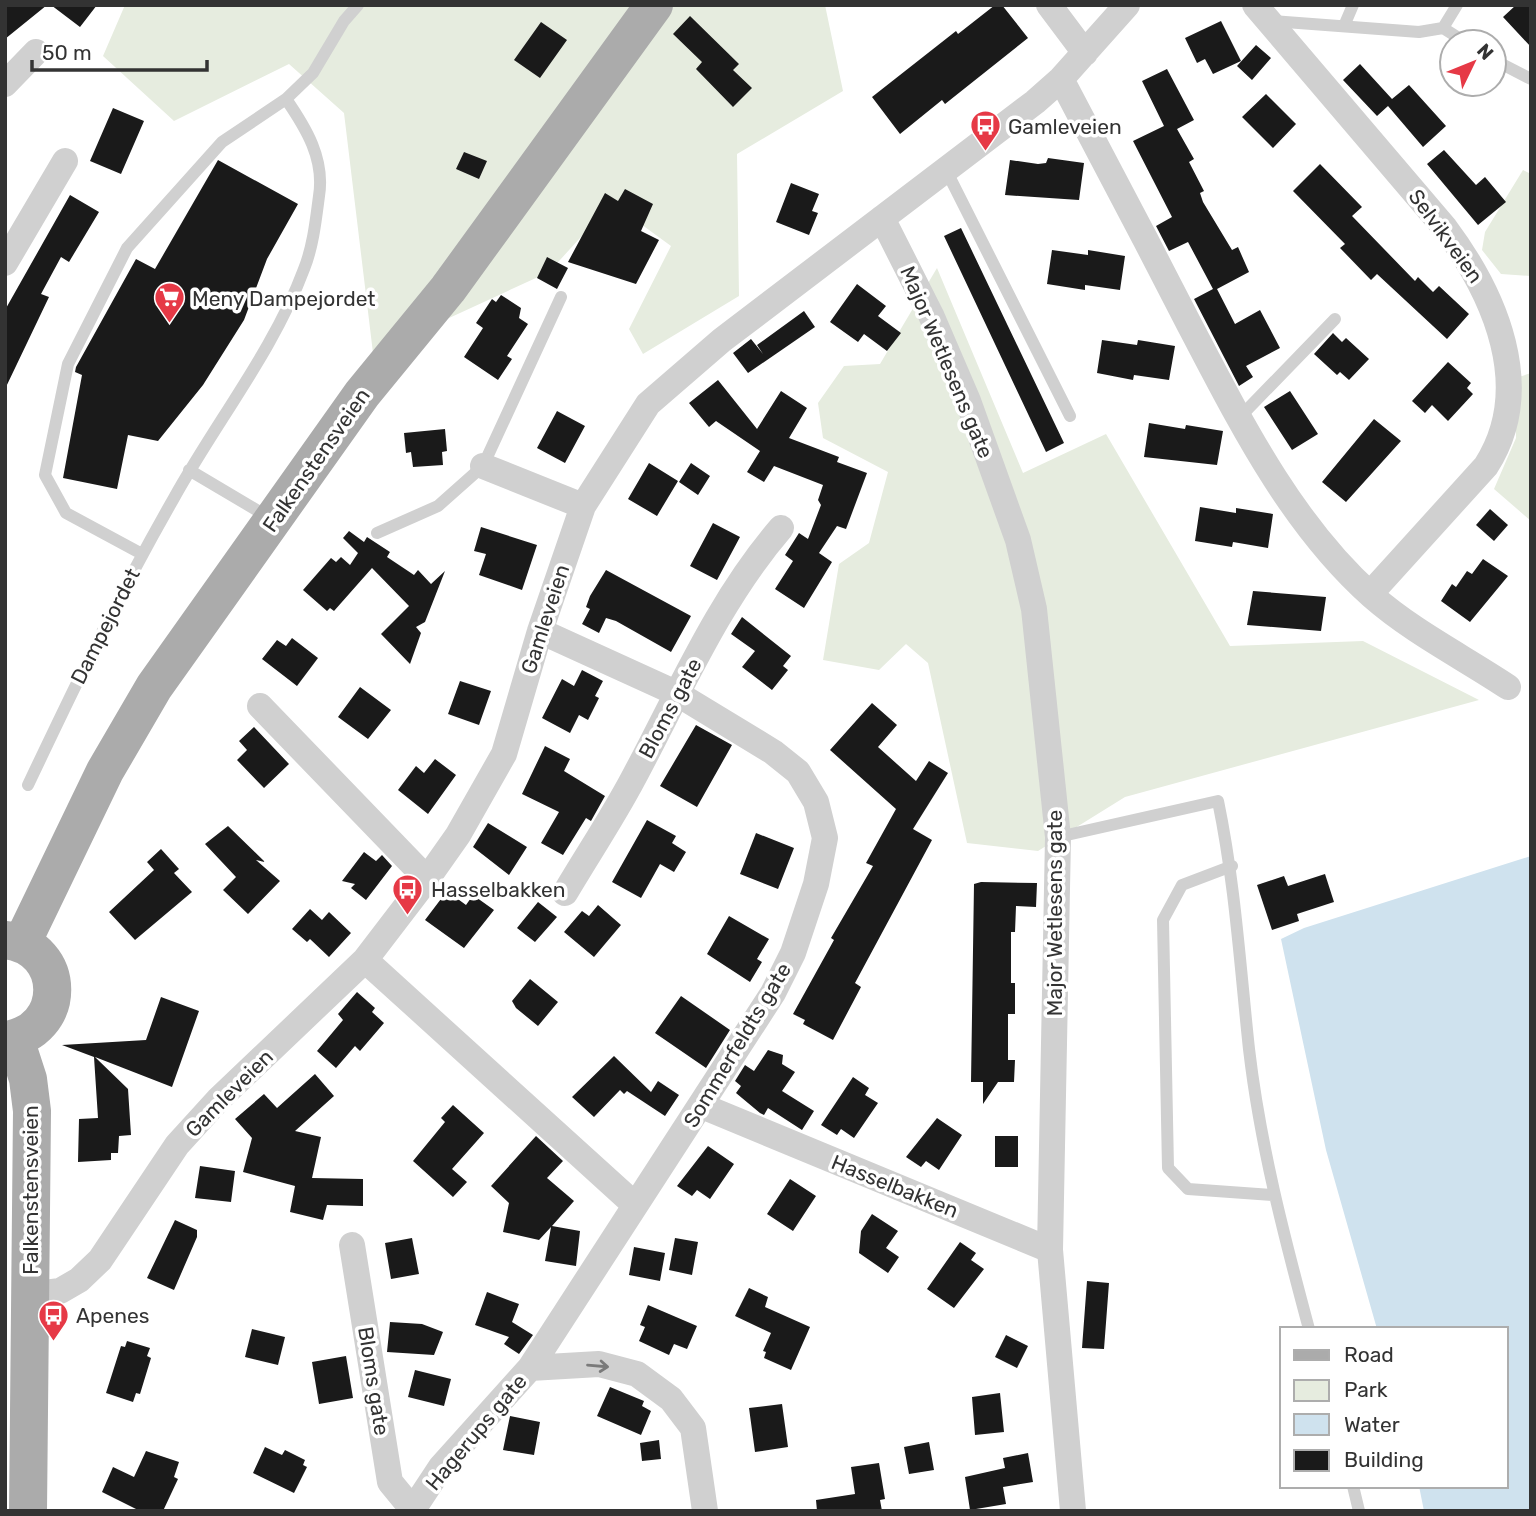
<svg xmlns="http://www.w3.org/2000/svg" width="1536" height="1516" font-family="Rubik,sans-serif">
  <rect width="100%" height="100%" fill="#fff"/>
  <path fill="#e6ecdf" d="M125,5h700l18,86 -106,63 2,142 -96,58 -14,-25 42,-83 -59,-43 -63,69 -176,81 -29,-240 -55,-49 -115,57 -71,-65z
    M1523,170l8,4v102l-30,-2 -19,-24 3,-18z
    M937,268l86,205 83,-39 124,212 133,-5 116,59 -354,97 -87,54 -71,-8 -39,-180 -22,-19 -27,26 -56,-10 16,-96 30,-21 19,-71 -65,-34 -5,-35 26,-37 36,-2z
    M1531,373v148l-37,-32 22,-51v-60z"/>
  <path fill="#cfe2ee" d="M1531,856v655h-107l-5,-25h87v-157h-129l-51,-179 -45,-211 23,-11z"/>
  <path fill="#1a1a1a" d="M5,5h42l-42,34z
    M51,5h46l-17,22z
    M995,5h7l26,33 -83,66 -3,-4 -42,34 -28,-37 84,-66 2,3z
    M1516,5h15v42l-28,-30z
    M690,16l49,48 -6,6 19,18 -19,19 -37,-38 6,-7 -29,-28z
    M1221,21l20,40 -28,13 -8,-15 -8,4 -12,-25z
    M541,22l26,18 -27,38 -26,-18z
    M1256,45l15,13 -19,22 -15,-14z
    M1360,64l32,35 17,-14 37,41 -23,21 -35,-41 -11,10 -34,-36z
    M1167,69l27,51 -17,9 17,30 -5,3 15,29 -4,2 3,9 29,48 6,-3 11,25 -32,17 18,35 25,-14 20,38 -34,18 7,11 -14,9 -45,-87 19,-10 -25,-47 -19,9 -13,-25 16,-9 -39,-76 31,-15 -22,-45z
    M1266,94l30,30 -23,24 -31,-31z
    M113,108l31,13 -23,53 -31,-13z
    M1444,150l32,35 9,-8 21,25 -28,23 -51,-61z
    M464,152l23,9 -8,18 -23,-10z
    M1048,158l36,5 -5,37 -74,-5 5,-35 28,4 8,-1z
    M218,160l80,44 -31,55 -23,61 -41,65 -45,56 -30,-6 -11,54 -54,-11 19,-103 -7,-3 1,-5 60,-108 19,10z
    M1320,164l42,43 -10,9 63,65 3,-4 15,15 6,-6 30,28 -22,25 -70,-65 -6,6 -31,-32 5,-4 -52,-53z
    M791,183l28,11 -7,17 6,2 -9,22 -33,-13z
    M625,189l28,15 -12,27 18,9 -23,44 -68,-22 37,-69 13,8z
    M70,195l29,17 -30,50 -8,-5 -20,37 8,3 -44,92v-79z
    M961,228l103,215 -18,9 -102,-216z
    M1052,250l36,5v-5l37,6 -5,34 -35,-5v5l-38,-6z
    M547,257l21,11 -11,21 -20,-11z
    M857,284l29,22 -8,10 23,17 -14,18 -23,-17 -6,8 -28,-20z
    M501,295l20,13 -2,10 9,6 -21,32 5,3 -14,21 -34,-23 19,-29 -7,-5 16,-24 4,3z
    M804,311l11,16 -67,46 -15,-20 18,-14 12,15 -6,-9z
    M1333,333l9,9 4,-4 23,21 -20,21 -9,-8 -3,3 -23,-21z
    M1102,340l35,5 1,-5 37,6 -6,34 -35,-5 -1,5 -36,-7z
    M1448,362l23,21 -4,5 6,6 -25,27 -16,-16 -7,8 -13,-12z
    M718,380l39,49 24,-38 26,17 -18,30 50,19 -2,5 30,11 -21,56 -9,-3 -18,27 13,9 -28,46 -29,-19 18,-28 -8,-6 14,-22 9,6 13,-34 -3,-5 5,-15 -49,-19 -10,16 -17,-10 13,-21 -44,-30 -7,6 -20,-24z
    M1290,391l28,43 -26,16 -28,-43z
    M557,411l28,15 -20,37 -28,-15z
    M1374,419l27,22 -55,61 -24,-20z
    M1149,423l36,6 1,-4 37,6 -6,34 -73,-8z
    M445,429l2,22 -5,1 1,13 -30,2 -2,-15 -5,1 -2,-20z
    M649,463l29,18 -21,35 -29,-17z
    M691,463l19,13 -12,19 -19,-13z
    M1200,507l36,6v-5l37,6 -5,34 -35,-6 -1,5 -37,-6z
    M1490,509l18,16 -14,16 -18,-16z
    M713,523l27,14 -23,43 -27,-14z
    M481,527l56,18 -15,45 -43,-15 7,-21 -12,-3z
    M349,531l15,11 3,-5 23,15 -3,5 27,18 4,-5 13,14 14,-13 -20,51 -9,5 5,6 -11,31 -29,-30 28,-28 -37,-38 -38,43 -4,-3 -3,3 -24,-21 28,-32 5,4 5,-5 9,8 8,-12 -15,-15z
    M1483,559l25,17 -38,46 -29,-21 11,-17 4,3 11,-16 5,3z
    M606,570l85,46 -20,36 -55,-31 -10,-3 -7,15 -17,-9 8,-15 -4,-2 4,-11z
    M1253,591l73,6 -5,34 -74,-6z
    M742,617l49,39 -8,10 5,4 -16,20 -30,-23 13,-16 -24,-17z
    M292,638l26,20 -21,28 -35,-27 15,-19 9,6z
    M582,670l21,11 -8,15 4,2 -11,22 -9,-5 -9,18 -28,-15 20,-39 12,7z
    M460,681l31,10 -12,34 -31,-11z
    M360,687l31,23 -23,29 -30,-22z
    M872,703l25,22 -19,22 38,34 13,-20 19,12 -35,56 19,11 -77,143 6,4 -28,53 -30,-16 2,-4 -12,-6 41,-74 -3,-2 42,-72 -7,-3 30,-54 -66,-59z
    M696,725l36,20 -35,62 -37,-21z
    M254,727l35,37 -25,24 -27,-28 10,-10 -8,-9z
    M545,746l25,13 -6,12 41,25 -14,25 -5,-3 -23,37 -22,-12 18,-31 -37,-18z
    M435,759l21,16 -28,39 -30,-24 18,-24 8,7z
    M647,820l29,16 -4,7 14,9 -12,20 -14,-8 -19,34 -29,-16z
    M488,823l39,24 -18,28 -36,-28z
    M228,826l37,36 -9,-2 24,21 -32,33 -25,-24 13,-13 -31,-33z
    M756,833l38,15 -16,41 -38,-15z
    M161,849l18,20 -5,4 18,19 -57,48 -26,-28 45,-42 -7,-8z
    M364,852l12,9 6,-6 10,11 -26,34 -15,-12 4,-4 -13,-3z
    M1325,874l9,28 -37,12 2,7 -27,9 -15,-45 27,-9 4,10z
    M981,882l56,1 -1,24 -20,-1 -1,26h-4v51h4v31h-7v46h7l-1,22h-16l-15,22v-22h-12l3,-198z
    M447,891l19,14 7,-10 21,15 -30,38 -39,-28z
    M538,902l19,15 -22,25 -18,-14z
    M598,905l23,20 -27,32 -30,-25 18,-21 7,5z
    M310,909l12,11 7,-8 22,21 -22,24 -19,-18 -3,3 -15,-13z
    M729,916l40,23 -12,20 5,3 -12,20 -43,-28z
    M530,979l28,23 -20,24 -22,-18 -4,-7z
    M357,992l18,16 -3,4 12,11 -24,28 -5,-5 -19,22 -19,-17 26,-31 -5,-6z
    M681,996l49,34 -24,38 -51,-35z
    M161,997l38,14 -27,76 -77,-30 33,32 3,46 -12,1 -1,17h-7v7l-33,2 1,-43 19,-1 -4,-61 -32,-12 84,-5z
    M768,1050l15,5 -1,9 13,8 -13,19 32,20 -12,19 -34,-22 -4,7 -4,-2 -24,-20 5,-7 -6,-5 10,-16 9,6z
    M614,1056l37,36 7,-11 21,14 -14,21 -38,-25 -3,3 -4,-4 -26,27 -22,-20z
    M315,1074l19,22 -39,35 26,6 -9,41 51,1v27l-36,-1 -4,15 -33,-8 5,-26 -52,-14 9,-34 -17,-19 29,-25 13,14z
    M853,1077l16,11 -4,7 13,8 -24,35 -13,-9 -4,6 -16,-10z
    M453,1105l31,28 -32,36 15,13 -14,15 -40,-36 32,-39 -4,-4z
    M937,1118l25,17 -23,35 -13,-9 -5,6 -15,-10z
    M536,1136l27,25 -16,17 27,23 -22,25 28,5 -4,35 -31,-5 6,-34 -12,13 -36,-8 6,-29 -18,-17z
    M995,1136h23v31h-23z
    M708,1146l26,18 -24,35 -13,-9 -5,6 -15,-10z
    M200,1166l35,5 -4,31 -36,-4z
    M790,1179l26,17 -23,35 -26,-17z
    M872,1214l26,17 -12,17 13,9 -11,16 -29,-20 2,-22z
    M175,1220l22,10v7l-23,53 -27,-12z
    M412,1238l7,36 -28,5 -6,-36z
    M675,1238l23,4 -6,33 -23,-5z
    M960,1242l16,11 -5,7 13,9 -30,39 -27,-19z
    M634,1247l31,6 -5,28 -31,-6z
    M1087,1281l22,2 -5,66 -22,-1z
    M749,1288l19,9 -3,10 45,20 -19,43 -27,-12 2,-6 -3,-1 8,-18 -36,-17z
    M487,1292l32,12 -7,18 21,13 -14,19 -15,-10 5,-7 -34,-12z
    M648,1305l49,21 -10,23 -13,-5 -5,11 -30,-14 6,-14 -5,-2z
    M390,1322l32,2 21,8 -9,23 -47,-3z
    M252,1329l33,8 -7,28 -33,-8z
    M1006,1335l22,11 -11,22 -22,-11z
    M127,1341l23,7 -3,8 4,2 -11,36 -4,-1 -3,9 -27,-9 15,-47 4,1z
    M346,1356l7,42 -34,6 -7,-42z
    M415,1370l36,9 -7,27 -36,-9z
    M610,1387l34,14 -2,5 9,5 -10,24 -44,-19z
    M1000,1393l4,39 -29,3 -3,-38z
    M782,1404l6,43 -33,5 -6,-44z
    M510,1416l30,6 -6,33 -31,-5z
    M659,1440l2,19 -19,2 -2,-18z
    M929,1442l5,28 -25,4 -5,-27z
    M265,1447l17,8 3,-5 20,10 -2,5 4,2 -13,26 -41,-20z
    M146,1451l33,11 -5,15 4,2 -15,32h-23l-38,-19 11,-25 21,10z
    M1028,1453l5,29 -30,5 3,17 -36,6 -5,-33 40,-9 -2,-10z
    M879,1463l6,36 -5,1 2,11h-65l-1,-11 39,-6 -4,-27z"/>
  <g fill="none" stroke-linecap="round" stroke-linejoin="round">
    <path stroke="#d0d0d0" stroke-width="12" d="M1272,21l147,11 24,-4 14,-23
      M1344,26l9,-21
      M1443,28l22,14
      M1494,60l37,19
      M945,168l125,248
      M1239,418l96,-99
      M189,470l81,48
      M377,533l61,-27 45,-40 78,-169
      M142,554l-76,-41 -21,-38 23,-111 59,-116 95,-106 64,-43 27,-26 31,-52 14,-16
      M28,785c46,-97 92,-193 146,-287 42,-76 100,-148 130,-229 9,-22 12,-50 15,-73 6,-37 -13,-68 -33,-97
      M1058,837l160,-36c17,82 22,164 31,248 11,95 35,187 60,280
      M1232,866l-50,19 -19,35 5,248 20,21 85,6
      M1353,1486l6,25"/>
    <path stroke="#d0d0d0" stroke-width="26" d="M1049,5l36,48
      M1255,5l190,223c50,67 91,160 41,238l-116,128
      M1061,79c43,81 86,163 128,245 50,95 101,199 183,272 41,36 91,61 136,91
      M5,84l31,-32
      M882,218l49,97 37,86 50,139 16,69 24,228 -8,413 23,261
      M5,263l60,-102
      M483,466l100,40
      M260,706l167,173
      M565,893c23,-39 48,-76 69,-116 45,-84 84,-176 147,-249
      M365,960l270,245
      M702,1106l348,144
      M352,1245l38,237 23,28
      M30,1295l30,-4 19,-11 21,-20 77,-115 41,-45 147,-140 62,-81 31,-44 46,-81 36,-123 43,-125 65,-102 74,-64 313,-238 26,-23 66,-74
      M530,1368l69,-4 38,10 34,25 22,29 12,83
      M412,1511l29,-44 89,-99 243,-375 20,-40 23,-69 9,-46 -9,-36 -18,-30 -25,-20 -97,-59 -136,-62"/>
    <path stroke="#ababab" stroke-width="38" d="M5,940c63,7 63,92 0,100
      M22,943l83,-172 49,-84 208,-293 86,-105 206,-284
      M15,1039l13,40 4,32 -4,400"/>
  </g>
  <defs><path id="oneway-shaft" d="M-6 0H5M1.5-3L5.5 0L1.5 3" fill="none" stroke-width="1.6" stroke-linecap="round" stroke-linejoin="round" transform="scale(1.75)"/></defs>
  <use stroke="#7a7a7a" href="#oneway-shaft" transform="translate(598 1366) rotate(5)"/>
  <defs>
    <symbol id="bus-pin" viewBox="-11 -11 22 30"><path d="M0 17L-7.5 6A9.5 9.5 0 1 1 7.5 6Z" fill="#e63946" stroke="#fff"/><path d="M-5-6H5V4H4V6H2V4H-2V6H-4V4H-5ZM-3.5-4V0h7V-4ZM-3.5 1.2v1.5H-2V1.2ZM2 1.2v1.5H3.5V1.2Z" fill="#fff"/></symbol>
    <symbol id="supermarket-pin" viewBox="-11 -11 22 30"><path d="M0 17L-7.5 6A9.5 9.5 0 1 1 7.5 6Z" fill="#e63946" stroke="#fff"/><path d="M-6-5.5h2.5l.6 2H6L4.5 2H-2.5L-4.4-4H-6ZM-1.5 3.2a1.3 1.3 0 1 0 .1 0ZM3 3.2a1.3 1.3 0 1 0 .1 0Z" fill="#fff"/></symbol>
  </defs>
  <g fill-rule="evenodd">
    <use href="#bus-pin" x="968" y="108" width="35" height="47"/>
    <use href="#supermarket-pin" x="152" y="280" width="35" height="47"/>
    <use href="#bus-pin" x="390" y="872" width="35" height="47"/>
    <use href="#bus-pin" x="36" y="1298" width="35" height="47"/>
  </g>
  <g text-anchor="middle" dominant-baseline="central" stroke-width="7" stroke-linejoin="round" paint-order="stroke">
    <g font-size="21" fill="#333" stroke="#fff" text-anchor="start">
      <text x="1008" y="126">Gamleveien</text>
      <text x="192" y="298">Meny Dampejordet</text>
      <text x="431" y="889">Hasselbakken</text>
      <text x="76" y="1315">Apenes</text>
    </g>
    <g font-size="21" fill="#333" stroke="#fff">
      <text transform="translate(1446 236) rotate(54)">Selvikveien</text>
      <text transform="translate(947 362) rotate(67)">Major Wetlesens gate</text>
      <text transform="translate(316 460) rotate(-55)">Falkenstensveien</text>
      <text transform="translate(545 619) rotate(-72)">Gamleveien</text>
      <text transform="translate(105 626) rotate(-63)">Dampejordet</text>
      <text transform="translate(670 708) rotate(-62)">Bloms gate</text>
      <text transform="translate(1054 913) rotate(-90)">Major Wetlesens gate</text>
      <text transform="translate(737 1045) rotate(-59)">Sommerfeldts gate</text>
      <text transform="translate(229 1093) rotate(-45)">Gamleveien</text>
      <text transform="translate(895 1186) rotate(22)">Hasselbakken</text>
      <text transform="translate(30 1190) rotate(-90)">Falkenstensveien</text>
      <text transform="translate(374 1381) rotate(81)">Bloms gate</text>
      <text transform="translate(476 1432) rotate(-50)">Hagerups gate</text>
    </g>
  </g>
  <rect width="1536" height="1516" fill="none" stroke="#333333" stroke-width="14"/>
  <rect x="1280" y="1327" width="228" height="161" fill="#ffffff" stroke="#adadad" stroke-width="2"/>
  <rect x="1294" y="1350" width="35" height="10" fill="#ababab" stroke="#adadad" stroke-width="2"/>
  <text x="1344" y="1362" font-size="21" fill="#333333">Road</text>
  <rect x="1294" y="1380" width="35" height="21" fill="#e6ecdf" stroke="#adadad" stroke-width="2"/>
  <text x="1344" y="1397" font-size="21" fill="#333333">Park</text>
  <rect x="1294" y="1414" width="35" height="21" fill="#cfe2ee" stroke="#adadad" stroke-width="2"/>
  <text x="1344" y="1432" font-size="21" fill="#333333">Water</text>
  <rect x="1294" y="1450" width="35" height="21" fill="#1a1a1a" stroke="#adadad" stroke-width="2"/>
  <text x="1344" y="1467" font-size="21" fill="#333333">Building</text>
  <g transform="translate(1473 63) rotate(47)"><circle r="33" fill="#ffffff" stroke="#adadad" stroke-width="2"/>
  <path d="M0-5L12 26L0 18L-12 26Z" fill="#e63946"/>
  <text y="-10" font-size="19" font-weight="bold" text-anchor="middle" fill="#333333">N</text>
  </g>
  <path d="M32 60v10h175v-10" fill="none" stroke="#333333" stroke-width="3.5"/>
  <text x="42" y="60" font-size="21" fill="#333333" stroke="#ffffff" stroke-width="5" paint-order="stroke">50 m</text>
</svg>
